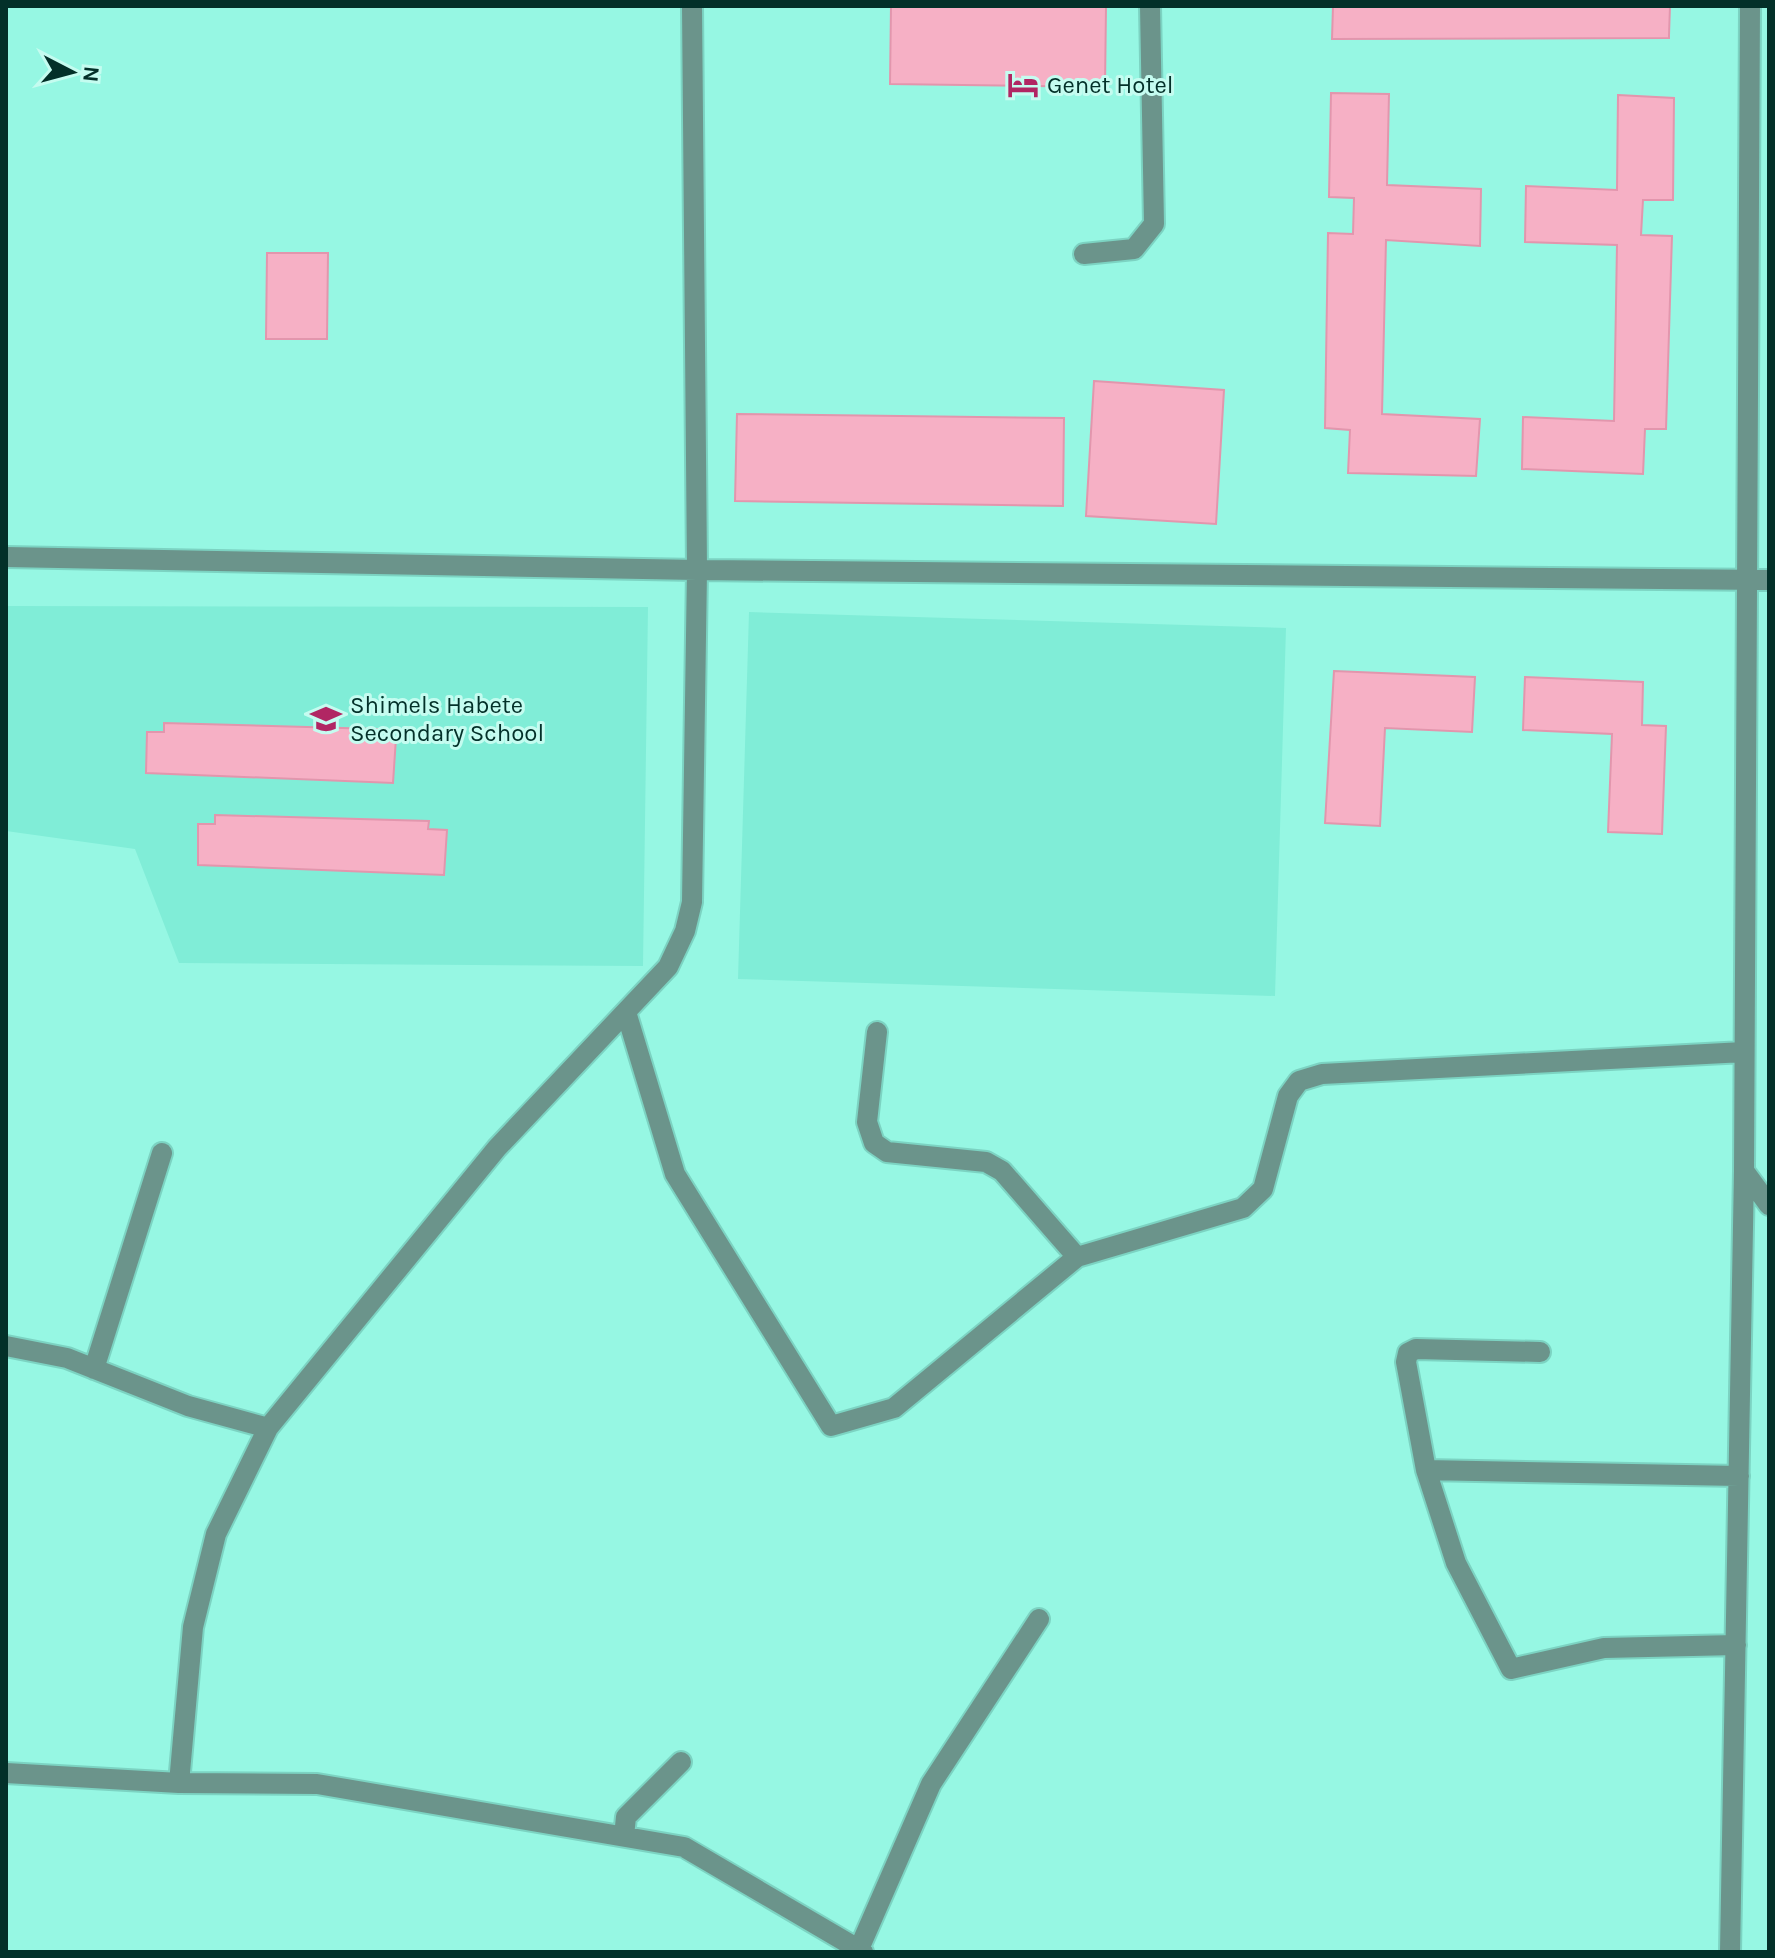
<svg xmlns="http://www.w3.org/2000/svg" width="1775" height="1958" font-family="Karla,sans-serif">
  <rect width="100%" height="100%" fill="#96f7e3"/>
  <path fill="#80edd7" d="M6,606l642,1 -5,359 -464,-3 -44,-114 -129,-18z
    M749,612l537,16 -11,368 -537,-17z"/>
  <path fill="#f6b0c5" stroke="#e296ad" stroke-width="2" d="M891,6h215l-1,81 -215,-3z
    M1333,6h337l-1,29v3l-337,1z
    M1331,93l58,1 -2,91 94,4 -1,57 -94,-6 -4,174 98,5 -4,57 -128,-3 2,-43 -25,-2 3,-195 25,1 1,-36 -25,-1z
    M1618,95l56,3 -1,102h-30l-2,35 31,1 -6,193h-21l-2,45 -121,-5 1,-52 91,4 3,-176 -92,-3 1,-56 91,4z
    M267,253h61l-1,86h-61z
    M1094,381l130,9 -8,134 -130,-8z
    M737,414l327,4 -1,88 -328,-5z
    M1334,671l141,6 -3,55 -87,-4 -5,98 -55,-3z
    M1525,677l118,5 -1,43 24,1 -4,108 -54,-2 4,-98 -89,-4z
    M164,723l213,6v8l19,1 -3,45 -247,-10 1,-41h17z
    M215,815l214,6 -1,8 19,1 -3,45 -246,-10v-41h17z"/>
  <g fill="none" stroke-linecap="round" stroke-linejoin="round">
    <defs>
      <path id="minor" d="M1084,254l50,-5 20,-25 -4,-218
        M6,557l691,13 1072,10
        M626,1012l49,162 156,252 63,-18 183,-151
        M877,1032l-10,90 7,21 13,9 99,10 16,9 75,86 166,-49 20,-19 25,-93 11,-15 23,-7 422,-22
        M1744,1171l25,34
        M6,1346l61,12 121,48 80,22
        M1540,1352l-124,-3 -8,4 -2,9 20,108 30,93 55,106 93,-21 132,-3
        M94,1369l68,-216
        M1426,1470l313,6
        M6,1773l173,10 138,1 367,63 179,105
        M179,1783l14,-156 23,-93 52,-106 229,-280 171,-181 17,-36 7,-29 5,-332 -5,-564
        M624,1836l2,-19 55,-55
        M859,1949l72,-165 108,-165
        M1730,1952l14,-781 6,-1165"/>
    </defs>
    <use href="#minor" stroke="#7cd3c2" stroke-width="24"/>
    <use href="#minor" stroke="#6b948b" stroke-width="20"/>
  </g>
  <defs>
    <symbol id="hotel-bare" viewBox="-9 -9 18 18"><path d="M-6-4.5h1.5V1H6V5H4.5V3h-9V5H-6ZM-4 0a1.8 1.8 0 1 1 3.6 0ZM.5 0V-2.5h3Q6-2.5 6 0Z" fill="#b12663" stroke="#c5fcf0" stroke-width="2.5" paint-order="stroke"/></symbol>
    <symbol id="school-bare" viewBox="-9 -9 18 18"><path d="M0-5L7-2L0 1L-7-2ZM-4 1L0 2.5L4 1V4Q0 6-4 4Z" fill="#b12663" stroke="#c5fcf0" stroke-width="2.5" paint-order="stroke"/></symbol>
  </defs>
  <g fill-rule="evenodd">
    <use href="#hotel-bare" x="1001" y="63" width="44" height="44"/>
    <use href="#school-bare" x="304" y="697" width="44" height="44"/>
  </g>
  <g text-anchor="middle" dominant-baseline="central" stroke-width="6" stroke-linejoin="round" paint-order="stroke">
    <g font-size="24" fill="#033029" stroke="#c5fcf0" text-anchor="start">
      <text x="1047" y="85">Genet Hotel</text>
      <text x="350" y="705">Shimels Habete<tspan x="350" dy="28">Secondary School</tspan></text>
    </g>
  </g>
  <rect width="1775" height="1958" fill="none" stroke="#033029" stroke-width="16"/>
  <g transform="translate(72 72) rotate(96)" stroke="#c5fcf0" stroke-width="6" paint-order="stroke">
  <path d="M0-6L14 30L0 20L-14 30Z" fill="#033029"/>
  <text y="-12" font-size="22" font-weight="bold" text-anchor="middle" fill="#033029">N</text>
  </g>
</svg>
